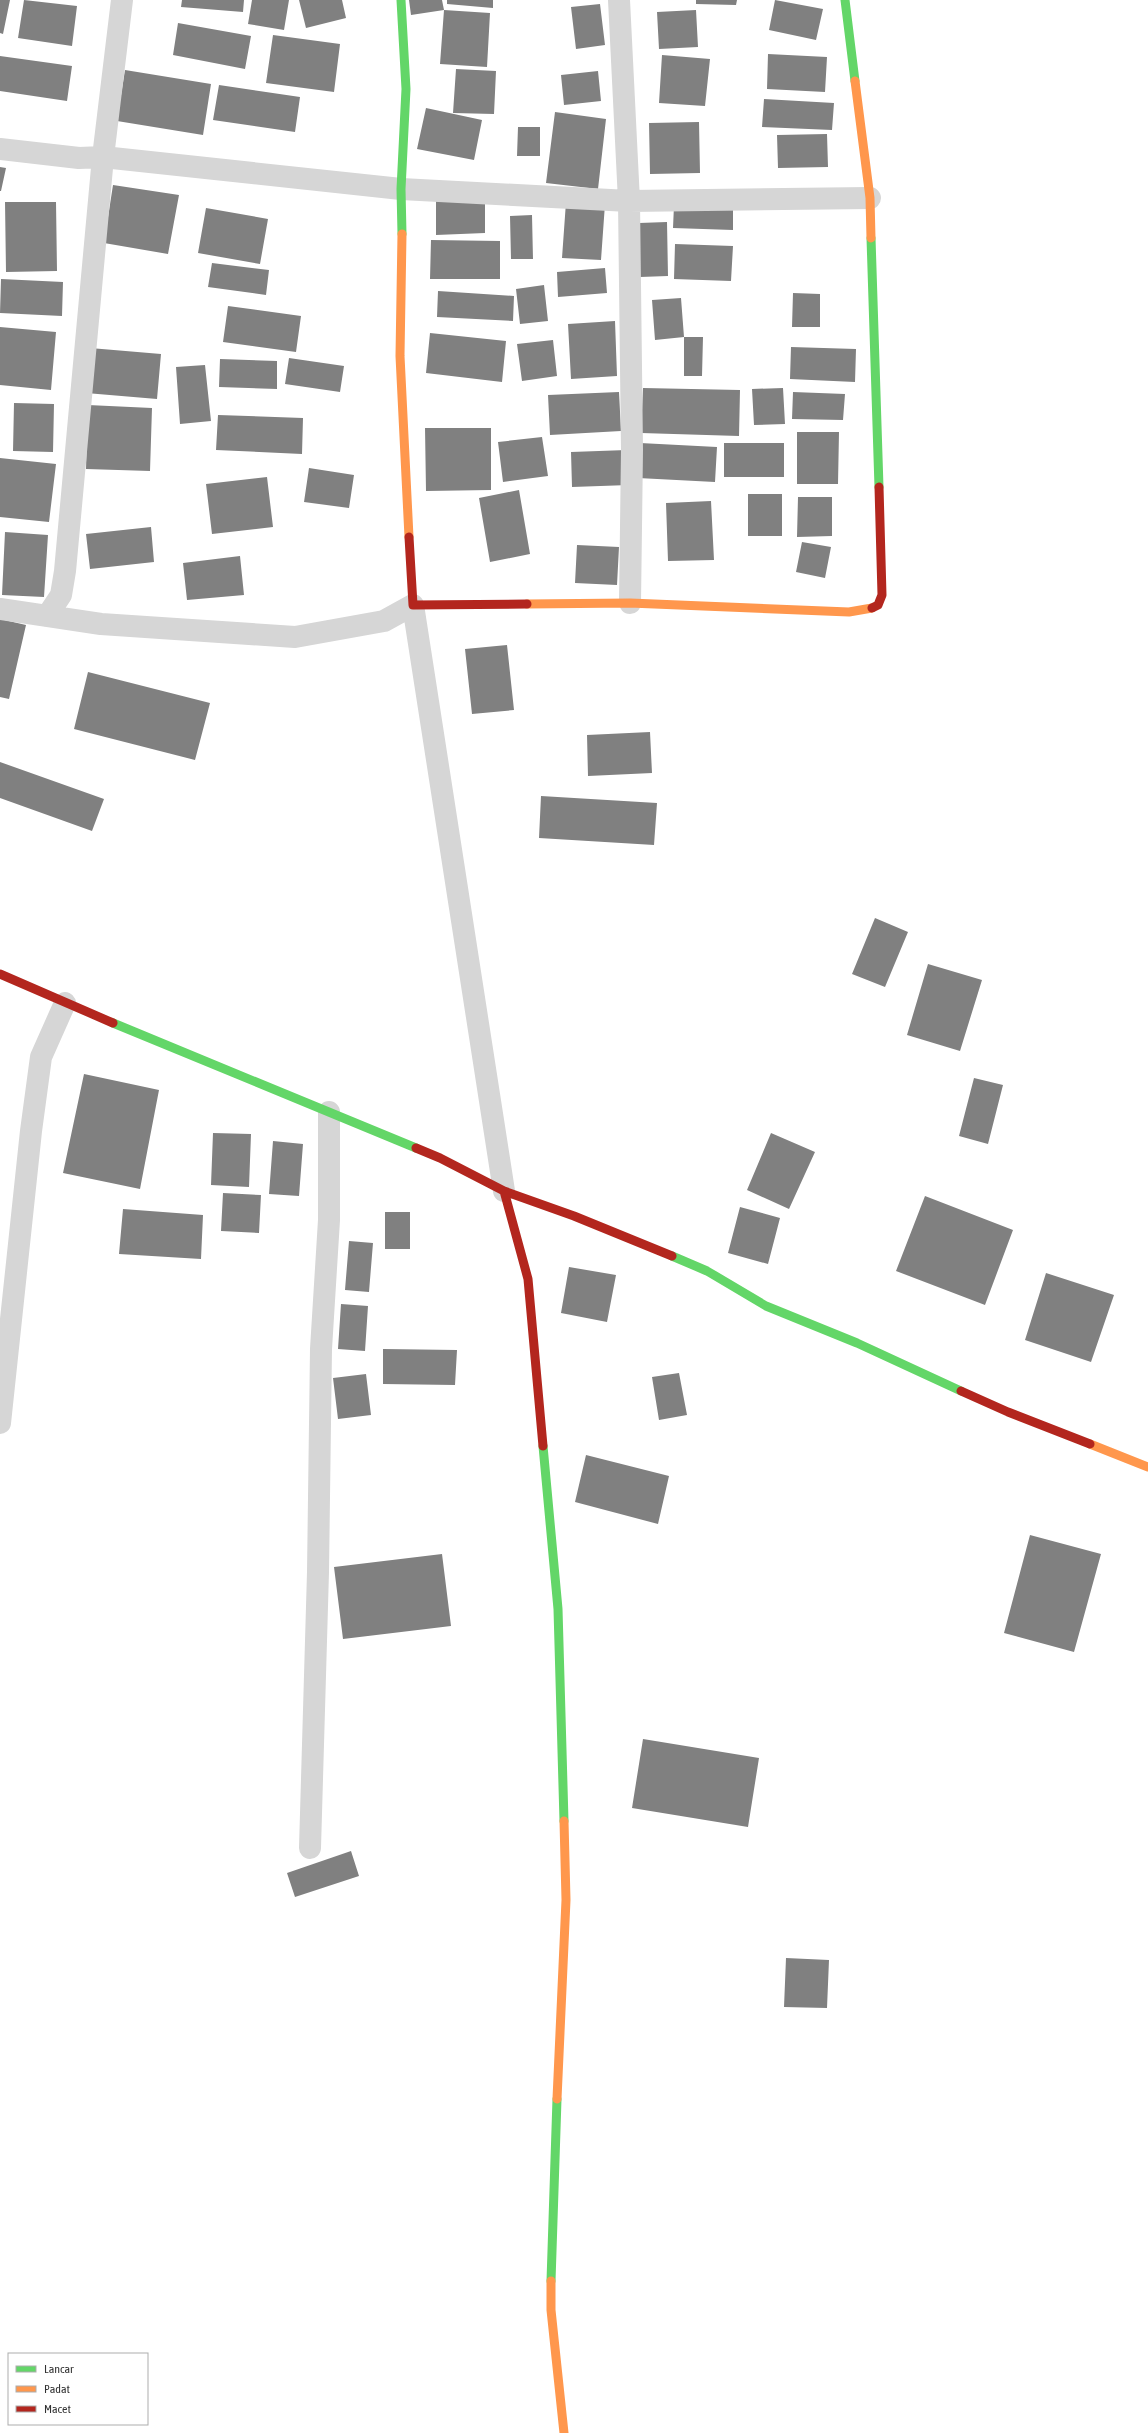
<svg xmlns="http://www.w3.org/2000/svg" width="1148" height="2433" font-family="'Asap Condensed',sans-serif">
  <rect width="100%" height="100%" fill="#fff"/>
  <path fill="#808080" d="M0,0h10l-7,34 -3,-1z
    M24,0l53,6 -5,40 -54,-8z
    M182,0h62l-1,12 -62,-5z
    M252,0h37l-5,30 -36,-6z
    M299,0h43l4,18 -40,10z
    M409,0h33l2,10 46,3 -3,54 -47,-3 4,-54 -33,5z
    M447,0h46v8l-46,-4z
    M696,0h41l-1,5 -40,-1z
    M775,0l48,9 -7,31 -47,-10z
    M600,4l5,41 -29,4 -5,-42z
    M696,10l2,37 -39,2 -2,-37z
    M178,23l73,13 -6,33 -72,-14z
    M273,35l67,9 -6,48 -68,-9z
    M768,54l59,3 -2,35 -58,-3z
    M662,55l48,4 -5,47 -46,-3z
    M0,56l72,10 -5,35 -67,-10z
    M456,69l40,2 -2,43 -41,-1z
    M125,70l86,14 -8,51 -86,-14z
    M598,71l3,30 -37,4 -3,-30z
    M219,85l81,12 -5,35 -82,-12z
    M764,99l70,4 -2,27 -70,-3z
    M426,108l56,12 -8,40 -57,-11z
    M555,112l51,7 -8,70 -52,-6z
    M699,122l1,51 -50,1 -1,-51z
    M518,127h22v29h-23z
    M827,134l1,33 -50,1 -1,-33z
    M0,167l6,1 -5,23h-1z
    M113,185l66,10 -11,59 -64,-11z
    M485,197v36l-49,2v-36z
    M5,202h51l1,69 -51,1z
    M566,202l39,2 -4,56 -39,-2z
    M674,205l59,1v24l-60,-2z
    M206,208l62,11 -8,45 -62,-11z
    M532,215l1,44h-22l-1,-43z
    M667,222l1,54 -28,1 -1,-54z
    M431,240l69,1v38h-70z
    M675,244l58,2 -2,35 -57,-2z
    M212,263l57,7 -3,25 -58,-8z
    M605,268l2,25 -49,4 -1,-25z
    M1,279l62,3 -1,34 -62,-3z
    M544,285l4,36 -28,3 -4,-35z
    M438,291l76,5 -1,25 -76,-4z
    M793,293l27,1v33h-28z
    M681,298l3,39 -29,3 -3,-40z
    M228,306l73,10 -5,36 -73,-10z
    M615,321l2,55 -46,3 -3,-55z
    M0,327l56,5 -5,58 -51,-5z
    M430,333l76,8 -4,41 -76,-9z
    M684,337h19l-1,39h-18z
    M553,340l4,36 -35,5 -5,-37z
    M791,347l65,2 -1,33 -65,-3z
    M90,348l71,6 -4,45 -71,-6z
    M289,358l55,8 -4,26 -55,-8z
    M220,359l57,2v28l-58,-2z
    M205,365l6,56 -31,3 -4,-57z
    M643,388l97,2 -1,46 -98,-3z
    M783,388l2,36 -31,1 -2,-36z
    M619,392l2,39 -71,4 -2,-40z
    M793,392l52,2 -2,26 -51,-1z
    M14,403l40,1 -1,48 -40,-1z
    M88,405l64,3 -2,63 -64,-2z
    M218,415l85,3 -1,36 -86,-4z
    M425,428h66v62l-65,1z
    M797,432h42l-1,52h-41z
    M542,437l6,39 -45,6 -5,-40z
    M640,443l77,4 -2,35 -77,-4z
    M724,443h60v34h-60z
    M627,450l2,35 -57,2 -1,-35z
    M0,458l56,6 -7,58 -49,-5z
    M309,468l45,7 -5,33 -45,-6z
    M267,477l6,50 -61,7 -6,-50z
    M519,490l11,64 -40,8 -11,-64z
    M748,494h34v42h-34z
    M798,497h34v39l-35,1z
    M711,501l3,59 -46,1 -2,-58z
    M151,527l3,35 -64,7 -4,-35z
    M5,532l43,3 -4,62 -42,-2z
    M802,542l29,5 -6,31 -29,-6z
    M577,545l42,2 -2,38 -42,-2z
    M240,556l4,39 -57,5 -4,-37z
    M0,619l26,6 -17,74 -9,-2z
    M507,645l7,65 -42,4 -7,-65z
    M88,672l122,31 -15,57 -121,-31z
    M650,732l2,41 -64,3 -1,-41z
    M0,762l104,37 -12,32 -92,-33z
    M541,796l116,7 -3,42 -115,-7z
    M875,918l33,14 -23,55 -33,-13z
    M928,964l54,16 -22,71 -53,-16z
    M84,1074l75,16 -19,99 -77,-16z
    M974,1078l29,7 -15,59 -29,-8z
    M213,1133l38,1 -2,53 -38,-2z
    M771,1133l44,19 -26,57 -42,-19z
    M273,1141l30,3 -4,52 -30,-2z
    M223,1193l38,2 -2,38 -38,-2z
    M925,1196l88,34 -28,75 -89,-34z
    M740,1207l40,11 -12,46 -40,-11z
    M123,1209l80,6 -2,44 -82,-5z
    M385,1212h25v37h-25z
    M349,1241l24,2 -4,49 -24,-2z
    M569,1267l47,8 -9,47 -46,-9z
    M1046,1273l68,22 -23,67 -66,-22z
    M341,1304l27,2 -3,45 -27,-2z
    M383,1349l74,1 -2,35 -72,-1z
    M679,1373l8,42 -28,5 -7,-43z
    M366,1374l5,41 -33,4 -5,-41z
    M586,1455l83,21 -11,48 -83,-22z
    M1030,1535l71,19 -27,98 -70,-19z
    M442,1554l9,72 -108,13 -9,-72z
    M643,1739l116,19 -11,69 -116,-19z
    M351,1851l8,25 -64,21 -8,-24z
    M786,1958l43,2 -2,48 -43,-1z"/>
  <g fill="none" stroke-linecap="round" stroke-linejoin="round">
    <path stroke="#d6d6d6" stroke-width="22" d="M619,0l10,201 3,249 -2,153
      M0,149l79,9 24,-1 298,32 228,12 241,-3
      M0,609l101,15 194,13 89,-16 29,-16 91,586
      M47,616l14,-21 4,-24 38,-414 19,-157
      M0,1423l31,-292 10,-74 24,-54
      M310,1848l8,-276 3,-223 8,-129v-108"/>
    <path stroke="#63d668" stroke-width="9" d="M401,0l5,89 -5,100 1,45
      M845,0l10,81
      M871,238l8,249
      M113,1023l303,125
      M672,1256l35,15 59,35 91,37 104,48
      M543,1446l15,163 6,212
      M551,2281l6,-182"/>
    <path stroke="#ff974d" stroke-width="9" d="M855,81l15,117 1,40
      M402,234l-2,122 9,181
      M527,604l103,-1 219,9 23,-4
      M1090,1444l58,23
      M557,2099l9,-199 -2,-79
      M551,2281v29l13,123"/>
    <path stroke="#b3261e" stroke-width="9" d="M409,537l4,68 114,-1
      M872,608l6,-3 4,-10 -3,-108
      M0,974l113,49
      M416,1148l24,10 64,33 70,25 98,40
      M504,1191l24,88 15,167
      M961,1391l47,21 82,32"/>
  </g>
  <rect x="8" y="2353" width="140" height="72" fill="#ffffff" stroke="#adadad"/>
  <rect x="16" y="2366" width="20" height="6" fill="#63d668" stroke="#adadad"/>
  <text x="44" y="2373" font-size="12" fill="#323232">Lancar</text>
  <rect x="16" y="2386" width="20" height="6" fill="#ff974d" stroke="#adadad"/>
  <text x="44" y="2393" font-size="12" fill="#323232">Padat</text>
  <rect x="16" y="2406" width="20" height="6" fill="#b3261e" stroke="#adadad"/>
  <text x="44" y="2413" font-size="12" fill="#323232">Macet</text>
</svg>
